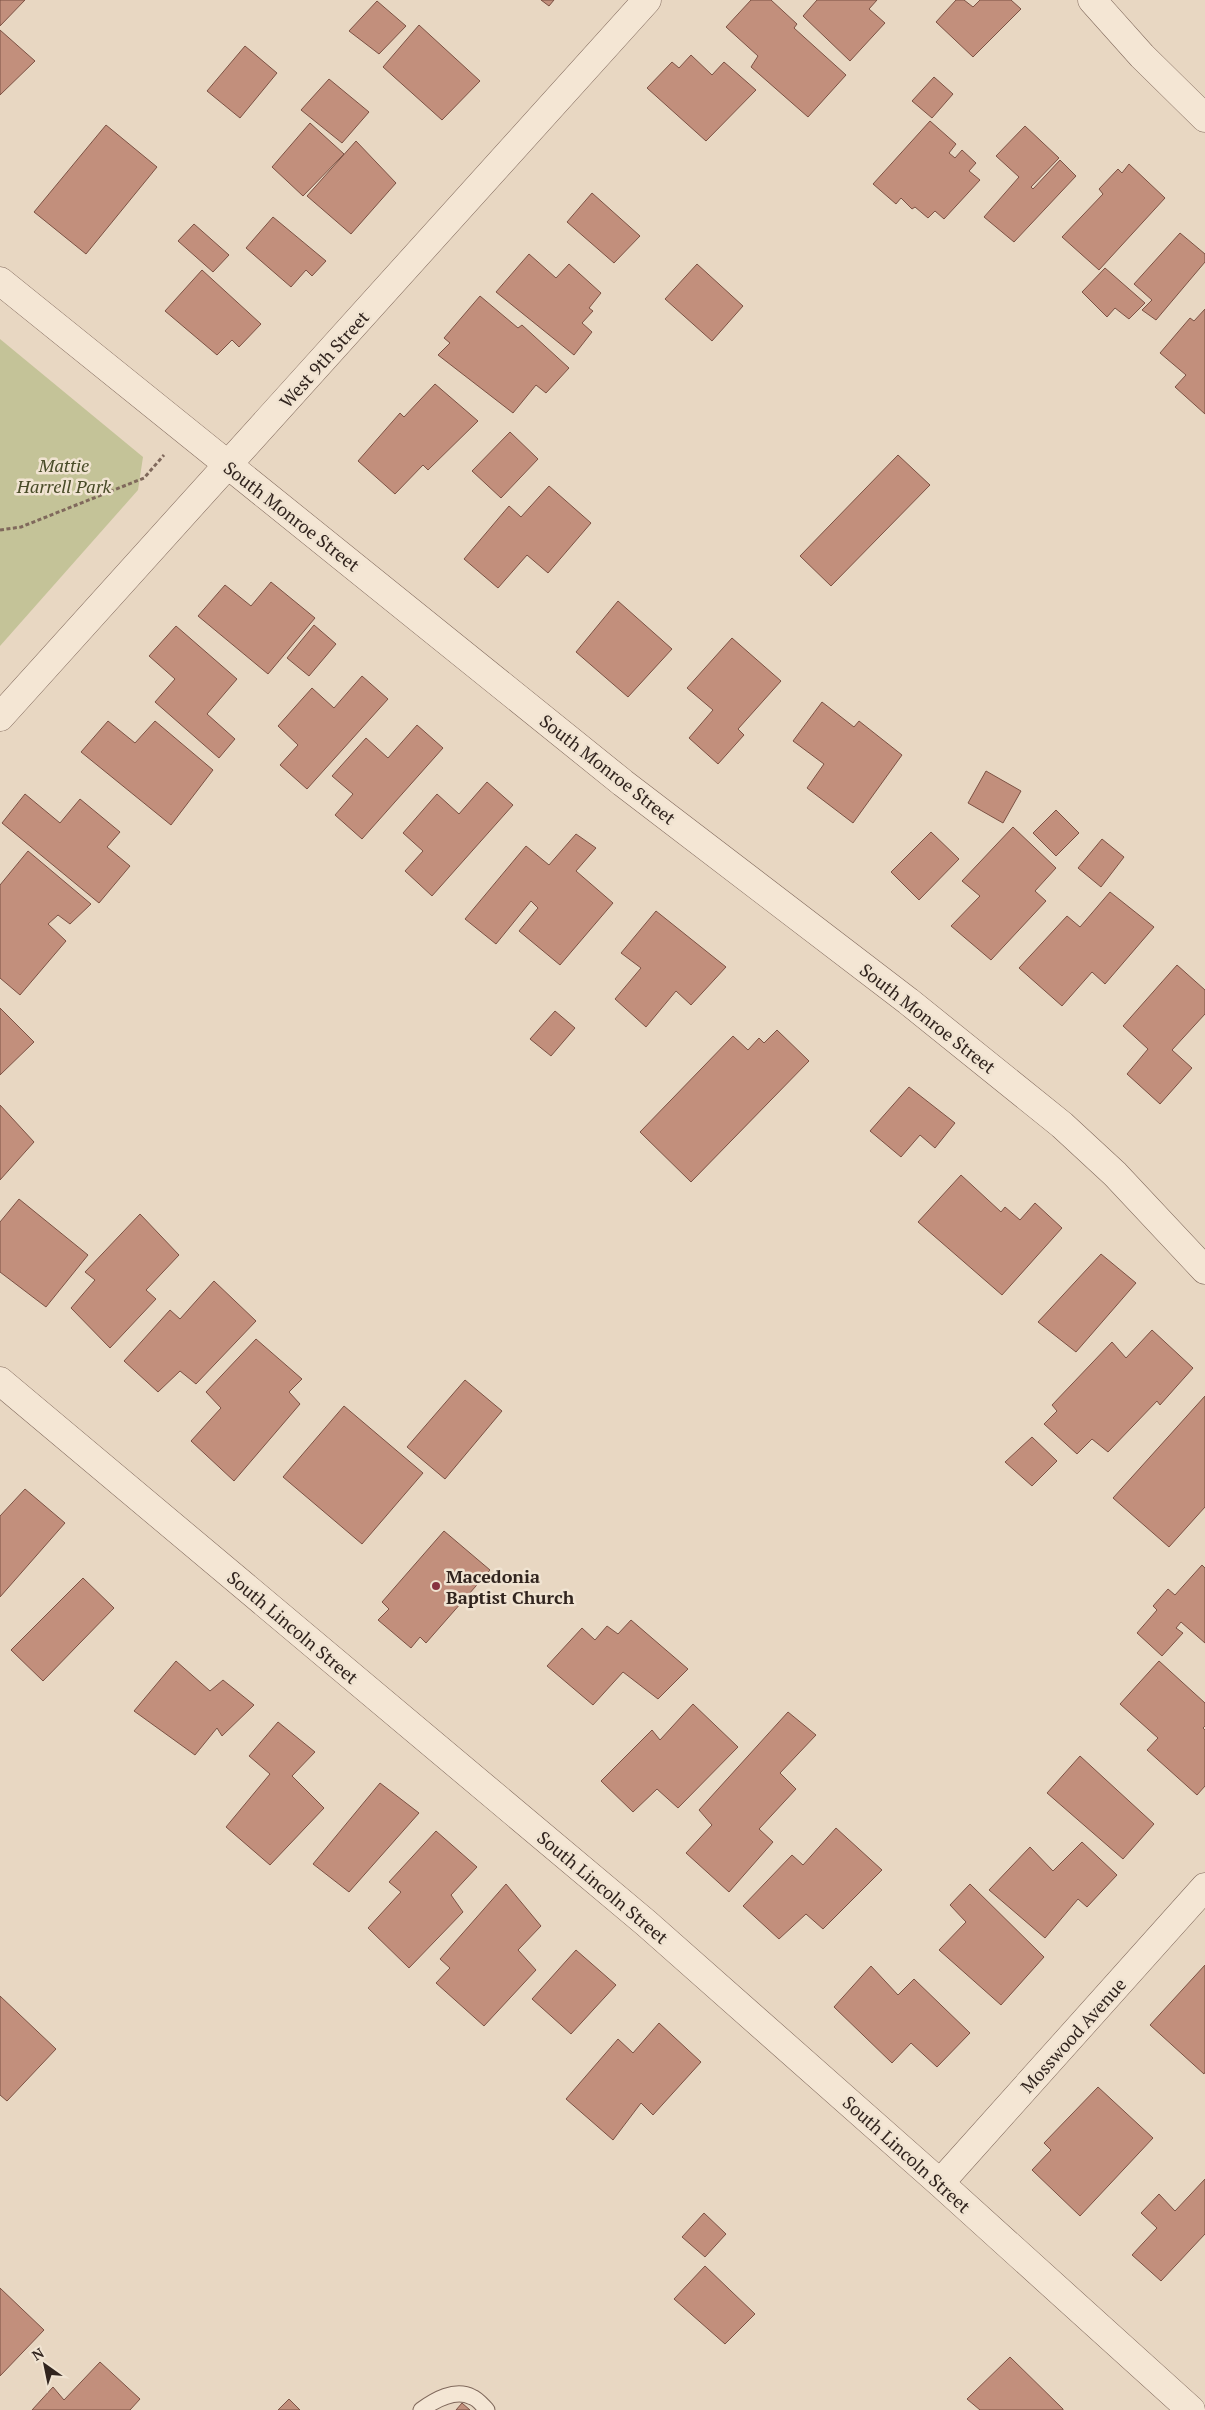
<svg xmlns="http://www.w3.org/2000/svg" width="1205" height="2410" font-family="'PT Serif',serif">
  <rect width="100%" height="100%" fill="#e8d7c2"/>
  <path fill="#c4c398" d="M0,339l143,118 -5,33 -138,156z"/>
  <path fill="#c28f7c" stroke="#7c5244" d="M0,0h25l-25,26z
    M541,0h13l-5,6z
    M751,0h20l26,24 -3,4 52,47 -38,42 -57,-50 7,-11 -32,-29z
    M817,0h60l-8,9 16,14 -35,38 -47,-45z
    M956,0h8l9,7 7,-7h31l10,9 -48,48 -37,-35z
    M377,1l29,25 -27,28 -30,-23z
    M419,25l61,56 -38,39 -59,-53z
    M0,30l35,31 -35,34z
    M245,46l32,27 -37,45 -33,-27z
    M691,55l21,20 12,-13 32,28 -50,51 -59,-53 25,-26 7,6z
    M934,77l19,17 -21,24 -20,-17z
    M329,79l40,33 -27,31 -41,-33z
    M930,121l26,23 -7,9 6,5 7,-8 14,13 -7,8 11,9 -36,39 -9,-8 -7,7 -13,-11 -3,2 -11,-11 -5,6 -23,-20z
    M310,123l34,31 -41,42 -31,-29z
    M106,125l51,42 -71,87 -52,-42z
    M1025,126l34,32 -28,29 2,2 27,-29 16,16 -62,66 -30,-25 35,-40 -23,-21z
    M356,141l40,42 -45,51 -44,-38z
    M1129,164l36,34 -66,72 -37,-33 41,-43 -4,-5 19,-20 4,4z
    M592,193l48,43 -26,27 -47,-41z
    M273,217l53,44 -14,15 -6,-6 -15,17 -45,-39z
    M194,224l35,31 -16,17 -35,-31z
    M1180,233l25,21v8l-49,58 -14,-10 10,-10 -18,-16z
    M529,254l27,24 13,-14 32,29 -12,15 4,3 -11,12 10,9 -18,23 -78,-63z
    M697,264l46,42 -31,35 -47,-42z
    M1105,268l40,35 -16,16 -14,-11 -8,9 -25,-25z
    M202,270l59,54 -22,23 -7,-7 -15,15 -52,-44z
    M480,296l38,32 4,-3 47,43 -23,25 -10,-8 -23,28 -75,-58 12,-12 -6,-5z
    M1205,309v105l-30,-27 11,-12 -26,-22 30,-35 4,3z
    M435,384l43,37 -50,49 -5,-5 -28,29 -37,-33 42,-48 4,4z
    M510,432l28,27 -37,39 -29,-27z
    M898,455l32,30 -99,101 -31,-30z
    M549,486l42,37 -43,50 -21,-18 -29,33 -34,-29 45,-53 12,11z
    M271,582l44,36 -47,56 -70,-58 27,-31 26,21z
    M618,601l54,48 -44,48 -52,-45z
    M314,625l22,19 -27,32 -22,-18z
    M176,626l61,53 -30,35 28,25 -16,19 -64,-56 20,-23 -26,-23z
    M732,638l49,43 -43,48 6,6 -26,29 -29,-26 24,-28 -26,-22z
    M362,676l26,23 -81,90 -27,-24 18,-20 -20,-19 34,-38 22,20z
    M822,702l32,25 5,-6 43,34 -49,68 -46,-35 17,-24 -31,-23z
    M108,721l27,22 20,-22 58,49 -42,55 -90,-73z
    M417,725l26,23 -81,91 -27,-24 18,-21 -21,-18 34,-38 22,20z
    M986,771l35,20 -18,32 -35,-20z
    M487,782l26,23 -81,91 -27,-25 18,-20 -20,-18 34,-39 22,20z
    M25,794l35,29 20,-24 40,33 -13,15 23,19 -31,37 -97,-80z
    M1056,810l23,23 -23,23 -23,-23z
    M1013,827l43,41 -21,23 11,10 -55,59 -40,-34 29,-30 -18,-15z
    M931,832l28,27 -40,41 -28,-28z
    M576,834l20,14 -20,23 37,32 -53,62 -41,-34 19,-23 -7,-7 -35,43 -31,-25 61,-73 23,19z
    M1102,839l22,18 -23,30 -23,-19z
    M28,851l63,53 -21,20 -12,-9 -10,9 18,17 -46,54 -20,-17v-93z
    M1110,892l44,35 -49,57 -13,-12 -30,34 -43,-38 48,-52 13,11z
    M656,911l70,56 -35,38 -15,-14 -30,36 -31,-28 26,-31 -20,-15z
    M1177,965l28,25v24l-33,36 20,18 -32,36 -33,-30 21,-25 -25,-23z
    M0,1008l34,34 -34,33z
    M555,1011l20,17 -24,28 -21,-17z
    M777,1030l32,31 -118,121 -51,-50 93,-96 15,14 11,-12 5,5z
    M909,1087l46,36 -20,25 -15,-13 -19,22 -31,-26z
    M0,1105l34,37 -34,38z
    M961,1175l40,37 4,-5 15,13 15,-17 27,25 -60,67 -84,-73z
    M19,1199l69,56 -42,52 -46,-35v-50z
    M140,1214l39,41 -33,35 10,9 -46,49 -39,-40 24,-28 -10,-8z
    M1101,1254l35,29 -60,69 -38,-30z
    M214,1281l42,40 -60,63 -16,-13 -22,21 -34,-31 46,-51 10,9z
    M1152,1330l41,38 -33,37 -3,-4 -49,51 -16,-13 -15,15 -33,-30 13,-13 -5,-6 60,-63 14,16z
    M256,1339l46,40 -13,13 11,12 -66,77 -43,-40 30,-33 -15,-16z
    M465,1380l37,31 -57,68 -38,-32z
    M1205,1396v111l-36,40 -56,-49z
    M344,1406l79,67 -61,71 -79,-67z
    M1032,1437l25,24 -25,25 -27,-24z
    M25,1489l40,34 -65,74v-81z
    M444,1531l46,39 -64,73 -6,-6 -9,11 -33,-28 11,-11 -7,-7z
    M1202,1565l3,3v75l-24,-21 -5,6 7,5 -21,23 -25,-23 20,-23 -4,-4 15,-17 7,6z
    M83,1578l31,30 -71,73 -32,-31z
    M631,1620l57,49 -30,30 -35,-27 -30,33 -46,-39 35,-38 13,12 12,-14 11,8z
    M176,1661l34,30 13,-11 31,25 -32,31 -5,-8 -22,27 -61,-44z
    M1159,1661l46,42v23l-2,2 2,2v56l-8,9 -50,-45 11,-12 -38,-34z
    M693,1704l45,43 -60,61 -21,-19 -24,23 -32,-31 51,-51 8,10z
    M788,1712l28,23 -36,38 16,16 -37,40 14,13 -44,50 -43,-39 26,-28 -13,-15z
    M278,1722l37,30 -23,24 32,32 -54,57 -44,-38 44,-53 -21,-18z
    M1080,1756l74,68 -31,35 -76,-66z
    M380,1783l39,30 -70,79 -36,-28z
    M836,1828l46,42 -59,59 -17,-15 -27,25 -36,-33 49,-51 11,10z
    M436,1831l41,36 -26,28 12,17 -54,56 -41,-40 33,-36 -12,-10z
    M1082,1842l35,33 -30,32 -9,-8 -33,39 -56,-48 41,-43 23,24z
    M506,1884l35,42 -23,24 18,20 -52,56 -48,-43 14,-15 -10,-9z
    M970,1884l74,73 -43,48 -62,-55 27,-28 -16,-17z
    M576,1950l40,35 -45,49 -39,-35z
    M1205,1965v107l-1,2 -54,-49z
    M871,1966l27,29 16,-16 56,54 -33,34 -26,-24 -19,20 -58,-56z
    M0,1996l56,53 -49,52 -7,-6z
    M659,2023l42,39 -48,53 -12,-12 -28,37 -47,-41 52,-60 15,14z
    M1098,2087l55,51 -73,78 -48,-46 19,-20 -7,-7z
    M1205,2179v55l-44,47 -29,-26 25,-27 -16,-15 18,-19 16,17z
    M704,2213l22,21 -21,23 -23,-20z
    M705,2266l50,48 -30,30 -51,-45z
    M0,2288l44,42 -44,46z
    M1010,2357l53,52v1h-83l-13,-11z
    M100,2362l40,37 -10,11h-98l21,-23 11,13z
    M289,2399l11,11h-22z
    M462,2403l8,7h-14z"/>
  <g fill="none" stroke-linecap="round" stroke-linejoin="round">
    <defs>
      <path id="service" d="M421,2410c14,-10 34,-22 51,-13 6,2 11,9 15,13"/>
      <path id="minor" d="M1092,0l50,56 63,62
        M0,281l623,502 285,218 154,124 53,49 90,96
        M0,717l647,-717
        M0,1381l646,542 294,260 251,227
        M940,2183l265,-296"/>
    </defs>
    <use href="#service" stroke="#80695c" stroke-width="17"/>
    <use href="#minor" stroke="#80695c" stroke-width="29"/>
    <path stroke="#80695c" stroke-width="3" stroke-dasharray="4 2.5" stroke-linecap="butt" d="M0,530l21,-3 123,-49 20,-23"/>
    <use href="#service" stroke="#f4e6d4" stroke-width="15"/>
    <use href="#minor" stroke="#f4e6d4" stroke-width="28"/>
  </g>
  <circle fill="#883340" stroke="#f0e3d1" stroke-width="2" cx="436" cy="1586" r="5"/>
  <g text-anchor="middle" dominant-baseline="central" stroke-width="5" stroke-linejoin="round" paint-order="stroke">
    <g font-size="18" fill="#31241e" stroke="#f0e3d1">
      <text transform="translate(324 359) rotate(-48)">West 9th Street</text>
      <text transform="translate(292 516) rotate(38)">South Monroe Street</text>
      <text transform="translate(608 769) rotate(38)">South Monroe Street</text>
      <text transform="translate(928 1018) rotate(38)">South Monroe Street</text>
      <text transform="translate(293 1627) rotate(40)">South Lincoln Street</text>
      <text transform="translate(603 1887) rotate(40)">South Lincoln Street</text>
      <text transform="translate(1073 2035) rotate(-48)">Mosswood Avenue</text>
      <text transform="translate(907 2154) rotate(42)">South Lincoln Street</text>
    </g>
    <g font-size="18" font-style="italic" fill="#484b27" stroke="#f0e3d1">
      <text x="64" y="465">Mattie<tspan x="64" dy="21">Harrell Park</tspan></text>
    </g>
    <g font-size="18" font-weight="bold" fill="#31241e" stroke="#f0e3d1" text-anchor="start">
      <text x="446" y="1576">Macedonia<tspan x="446" dy="21">Baptist Church</tspan></text>
    </g>
  </g>
  <g transform="translate(45 2365) rotate(327)" stroke="#f0e3d1" stroke-width="4" paint-order="stroke">
  <path d="M0-4L9 19L0 12L-9 19Z" fill="#31241e"/>
  <text y="-8" font-size="14" font-weight="bold" text-anchor="middle" fill="#31241e">N</text>
  </g>
</svg>
